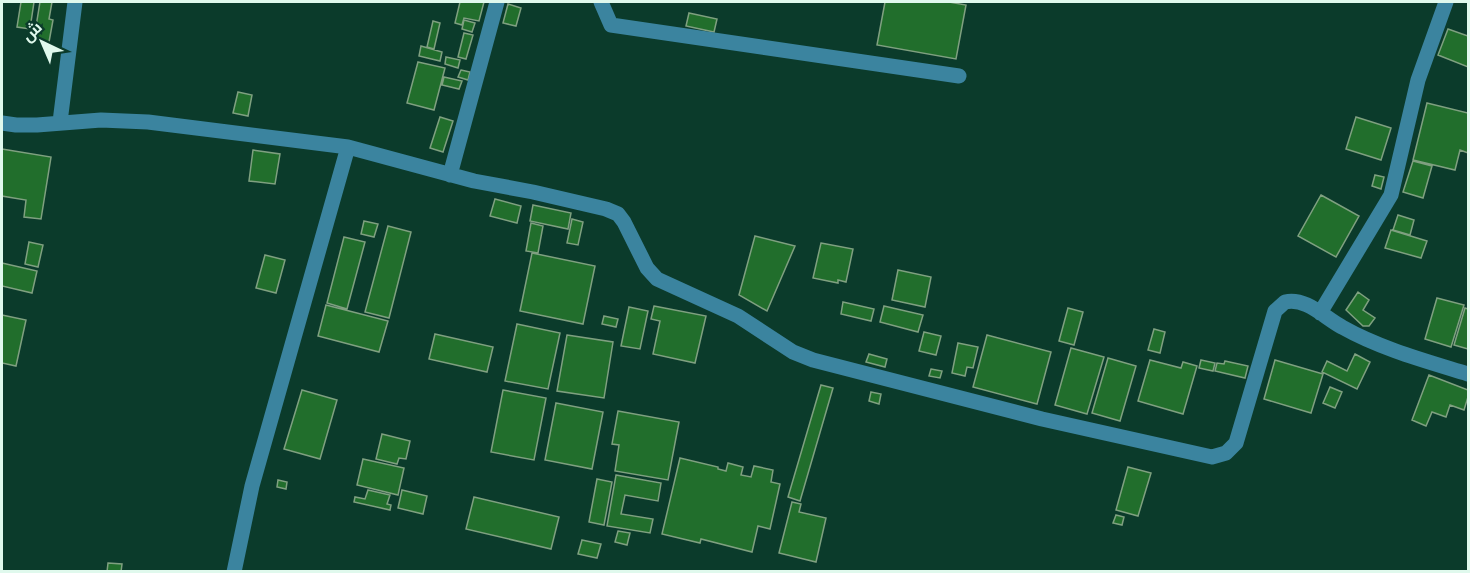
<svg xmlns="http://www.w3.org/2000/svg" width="1470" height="573" font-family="Lora,Cairo,serif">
  <rect width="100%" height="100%" fill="#0b3b2b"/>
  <path fill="#216e2c" stroke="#7fa080" stroke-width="1.5" d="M21,2h13l-4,27 -13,-2z
    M40,2h12l-3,17 4,1 -4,22 -15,-3z
    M460,2h24l-5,19 -15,-3 -2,7 -7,-2z
    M885,2h64l17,3 -10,54 -79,-14z
    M508,4l13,4 -5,18 -13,-3z
    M689,13l28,6 -3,13 -28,-6z
    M464,20l11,3 -3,9 -10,-3z
    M433,21l7,2 -6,26 -7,-2z
    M1448,29l20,7v31l-30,-12z
    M464,33l9,2 -7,24 -8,-2z
    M421,46l21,6 -2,9 -21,-5z
    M446,57l14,3 -2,8 -13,-4z
    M418,62l27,6 -11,42 -27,-7z
    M461,70l9,2 -2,8 -10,-3z
    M444,77l18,4 -3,8 -17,-4z
    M238,92l14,3 -4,21 -15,-3z
    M1427,103l41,10v40l-8,-3 -5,20 -42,-10z
    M440,117l13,4 -10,31 -13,-4z
    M1356,117l35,11 -10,32 -35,-11z
    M2,149l49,8 -10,62 -17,-2 2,-17 -24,-4z
    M253,150l27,4 -5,30 -26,-3z
    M1413,161l19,5 -9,32 -20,-6z
    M1375,175l9,2 -3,12 -9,-3z
    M1321,195l38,21 -23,41 -38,-21z
    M495,199l26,7 -4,17 -27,-7z
    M533,205l38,8 -3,16 -38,-8z
    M1398,215l16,5 -4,15 -17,-5z
    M572,219l11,3 -5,23 -11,-2z
    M364,221l14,3 -4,13 -13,-3z
    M531,223l12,3 -5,27 -12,-2z
    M388,226l23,6 -22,86 -24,-6z
    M1391,230l36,11 -6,17 -36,-10z
    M755,236l40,10 -28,65 -28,-16z
    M344,237l21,5 -18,67 -20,-6z
    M29,242l14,3 -5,22 -13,-3z
    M821,243l32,6 -7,33 -8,-2v3l-25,-5z
    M532,253l63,13 -12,58 -63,-13z
    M265,255l20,5 -9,33 -20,-5z
    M2,263l35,8 -5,22 -30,-7z
    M898,270l33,7 -6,30 -33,-7z
    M1358,292l11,8 -6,10 12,8 -6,8h-6l-17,-16z
    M1437,298l27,7 -13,42 -26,-8z
    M843,302l31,7 -3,12 -30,-7z
    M326,305l62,16 -9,31 -61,-16z
    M654,306l52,10 -11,47 -42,-9 7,-33 -9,-2z
    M884,306l39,9 -5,17 -38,-10z
    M629,307l19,4 -8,38 -19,-3z
    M1068,308l15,4 -9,33 -15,-4z
    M1465,308l3,1v40l-14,-4z
    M2,315l24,5 -10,46 -14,-3z
    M604,316l14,3 -2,8 -14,-3z
    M517,324l43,9 -12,56 -43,-8z
    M1154,329l11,3 -5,21 -12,-3z
    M924,332l17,4 -5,19 -17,-4z
    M435,334l58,13 -6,25 -58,-13z
    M567,335l46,7 -9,56 -47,-7z
    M987,335l64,17 -14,52 -64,-17z
    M958,343l20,4 -5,21 -6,-1 -2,9 -13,-3z
    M1071,348l33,9 -17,57 -32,-9z
    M869,354l18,5 -2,8 -19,-5z
    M1355,354l15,8 -13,27 -35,-17 5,-11 20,10z
    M1108,358l28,8 -16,55 -28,-8z
    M1150,360l31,8 2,-6 14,4 -14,48 -45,-13z
    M1201,360l14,3 -2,8 -14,-3z
    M1275,360l48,14 -12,39 -47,-14z
    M1225,361l23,5 -3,12 -30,-7 2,-8 7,1z
    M931,369l11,2 -2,7 -11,-2z
    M1429,375l39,15v7l-4,13 -14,-5 -4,12 -14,-5 -6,14 -14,-6z
    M821,385l12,3 -33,113 -12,-4z
    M1330,387l12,5 -7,16 -12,-5z
    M302,390l35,10 -17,59 -36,-10z
    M503,390l43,8 -12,62 -43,-8z
    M871,392l10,2 -2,10 -10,-3z
    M556,403l47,9 -11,57 -47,-9z
    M618,411l61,11 -11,58 -53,-9 4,-26 -7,-1z
    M382,434l28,7 -4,18 -7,-1 -2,6 -21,-5z
    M680,458l38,9v2l8,2 2,-8 15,4 -2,8 10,2 3,-11 19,4 -2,12 9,2 -10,45 -12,-3 -6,26 -51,-13 -1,4 -38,-9z
    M363,459l41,9 -6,27 -41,-10z
    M1128,467l23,6 -13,43 -22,-6z
    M616,475l45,8 -3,18 -33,-6 -4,19 32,5 -3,14 -43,-7z
    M597,479l15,3 -8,43 -15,-3z
    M278,480l9,2 -1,7 -9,-2z
    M368,490l22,5 -3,9 4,1 -1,5 -36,-8 1,-5 10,2z
    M402,490l25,6 -4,18 -25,-6z
    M474,497l85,20 -8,32 -85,-20z
    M792,502l9,2 -2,8 27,6 -10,44 -37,-9z
    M1116,515l8,2 -2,8 -9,-2z
    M618,531l12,2 -3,12 -12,-3z
    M582,540l19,4 -4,14 -19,-4z
    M108,563l14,1 -1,8h-14z"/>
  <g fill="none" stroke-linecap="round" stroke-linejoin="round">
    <path stroke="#3b849f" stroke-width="15" d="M601,2l10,23 348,51
      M60,122l15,-120
      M2,123l14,2h21l64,-5 47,2 200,25 126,34 59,11 73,17 12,5 6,8 23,46 10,11 81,37 55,36 20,8 229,59 170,38 14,-4 10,-10 39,-132 10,-9c21,-5 40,16 57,25 39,22 84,34 126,47
      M450,175l47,-173
      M1320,313l71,-118 27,-115 28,-78
      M234,572l18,-86 96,-339"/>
  </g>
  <rect width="1470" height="573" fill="none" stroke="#e0f9ed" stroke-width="6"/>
  <g transform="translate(42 42) rotate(316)" stroke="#0b3b2b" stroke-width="4.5" paint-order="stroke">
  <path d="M0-4.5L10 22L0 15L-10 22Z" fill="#e0f9ed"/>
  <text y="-9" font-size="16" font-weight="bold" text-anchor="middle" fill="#e0f9ed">ش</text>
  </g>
</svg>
